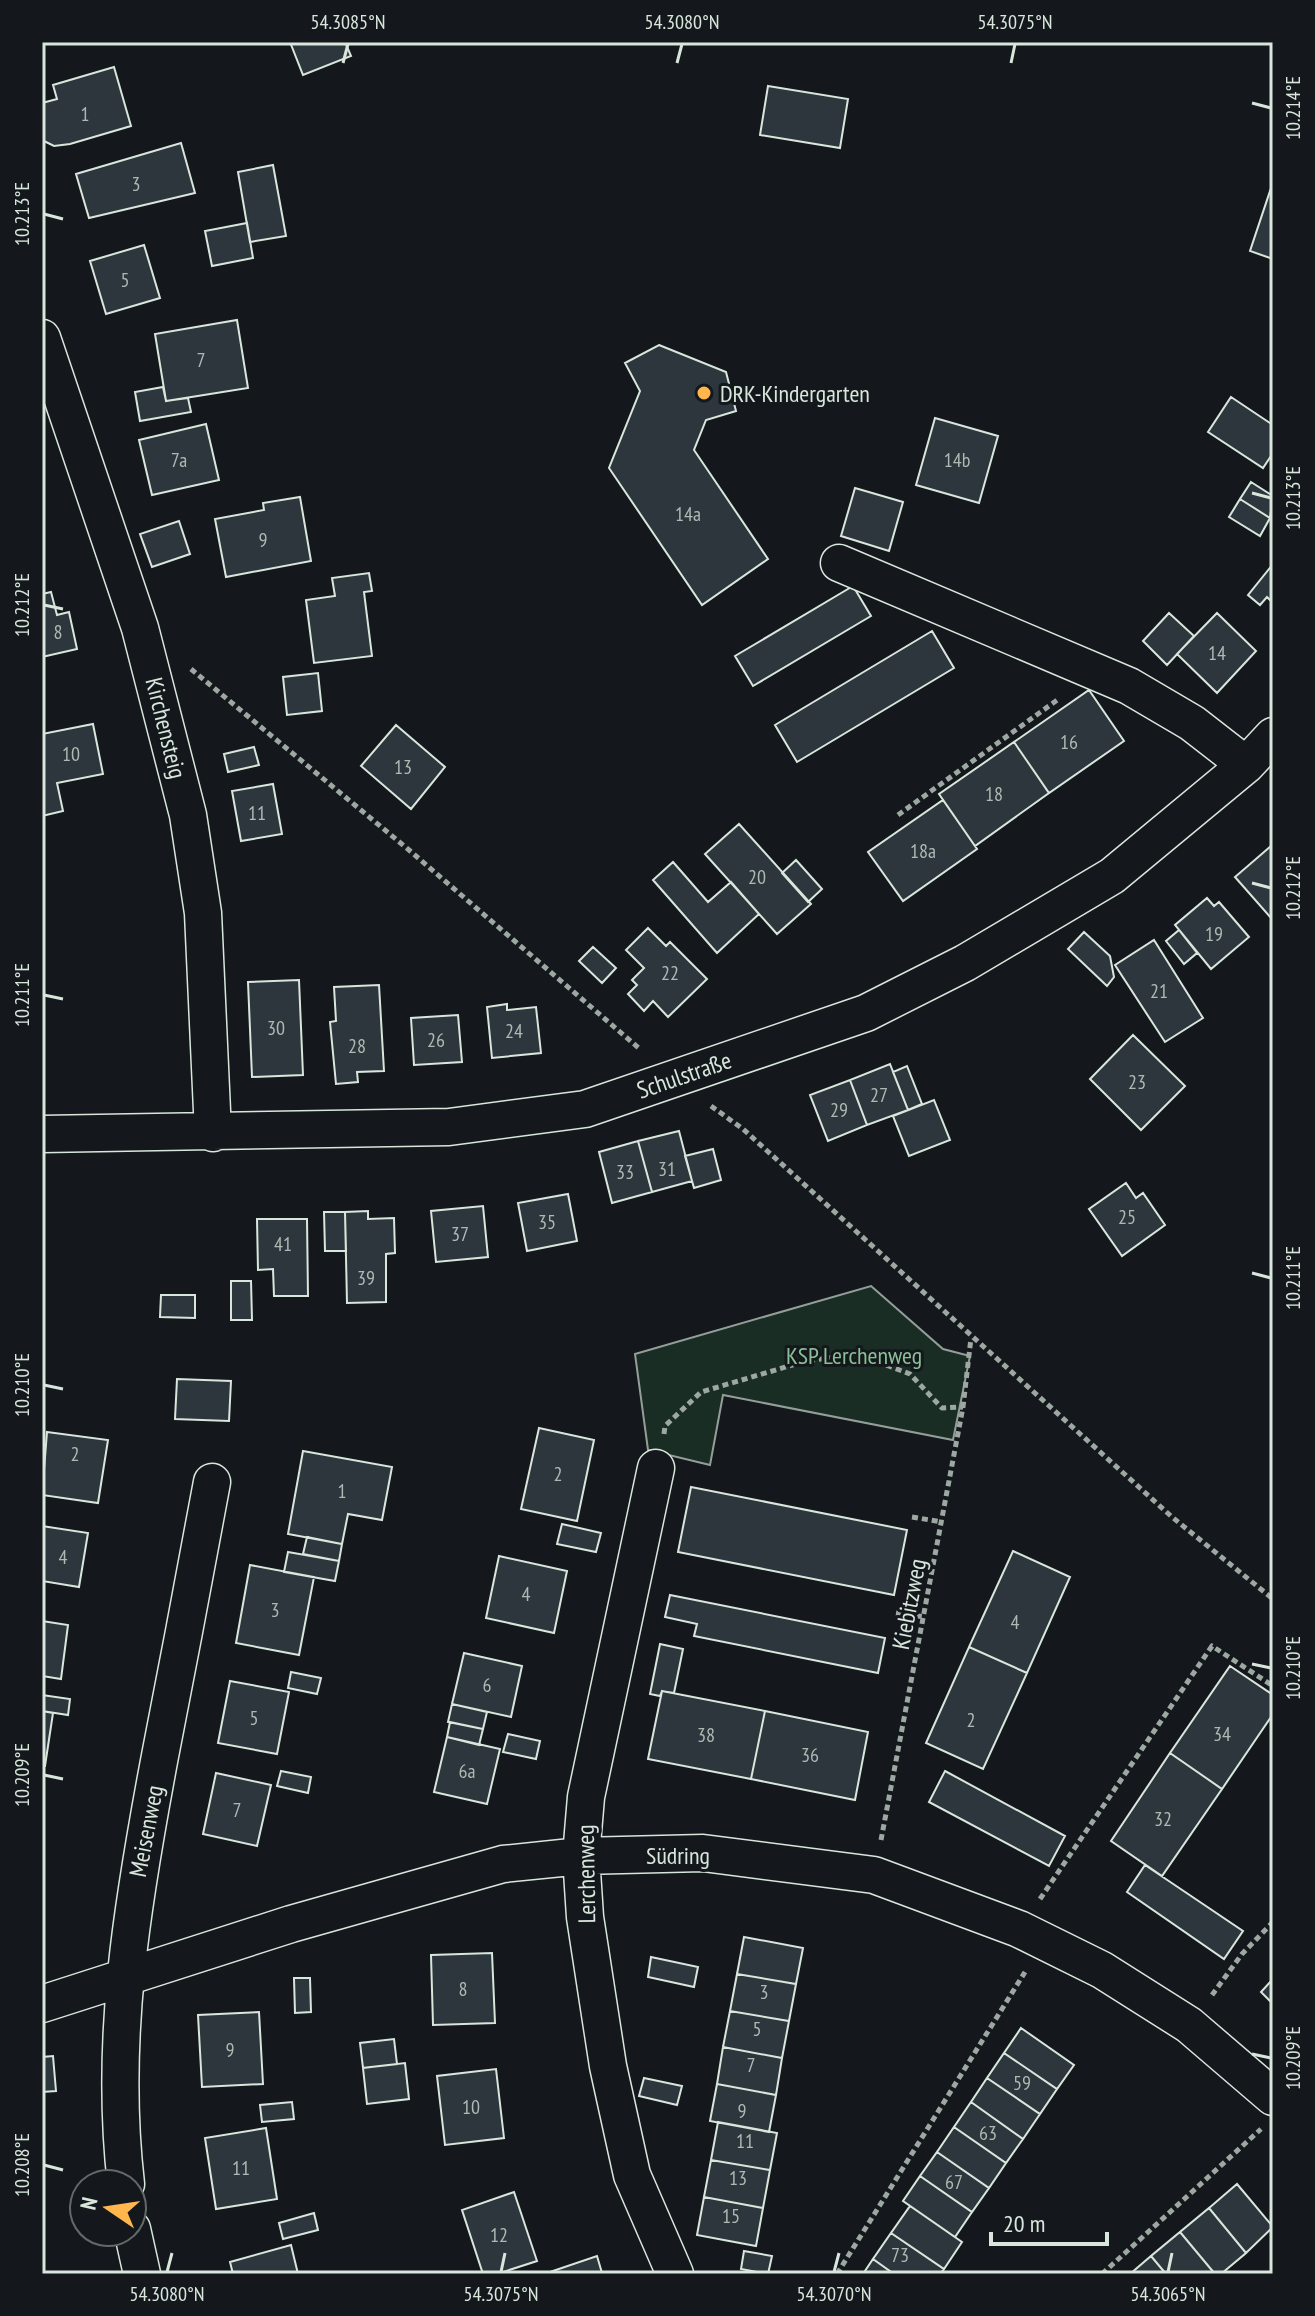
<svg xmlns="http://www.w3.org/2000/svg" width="1315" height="2316" font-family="'PT Sans Narrow',sans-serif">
  <rect width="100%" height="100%" fill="#14181c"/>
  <path fill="#1a2d24" stroke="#939e99" stroke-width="2" d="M871,1286l72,63 27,7 -17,84 -230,-45 -13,70 -62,-15 -13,-96z"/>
  <path fill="#2c363c" stroke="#d8e6dc" stroke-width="2" d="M290,42h55l6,14 -48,19z
    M114,67l17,59 -61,18 -16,2 -10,-5 -2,-38 15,-4 -4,-14z
    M768,86l80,13 -8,49 -80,-13z
    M181,143l14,50 -106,25 -13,-44z
    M273,165l13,71 -36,6 -12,-70z
    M1272,185h1v74l-23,-8z
    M247,223l6,35 -41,8 -7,-35z
    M144,245l16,53 -54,16 -16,-53z
    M237,320l11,68 -82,13 -11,-67z
    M659,345l67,27 10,39 -30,9 -12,30 74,109 -66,46 -93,-137 31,-77 -15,-28z
    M163,387l3,14 22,-3 3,14 -51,9 -5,-29z
    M1231,397l42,28v28l-10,15 -55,-36z
    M935,418l63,18 -19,67 -63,-18z
    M206,424l13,56 -67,15 -13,-55z
    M1251,482l22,14 -3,22 -30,-19z
    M855,488l48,14 -14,49 -48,-15z
    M300,497l11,64 -85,16 -11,-58 49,-9 -1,-7z
    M1240,499l30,19 -10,18 -31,-19z
    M179,521l11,33 -38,13 -12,-33z
    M1273,564v39l-6,-6 -7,8 -12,-10z
    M369,573l3,18 -8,1 8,64 -58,7 -8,-63 29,-4 -3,-18z
    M853,586l18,30 -118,70 -18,-30z
    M51,592l6,23 12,-3 8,37 -35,8v-63z
    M1169,613l25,23 -27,29 -24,-24z
    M1217,613l39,38 -39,42 -40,-39z
    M932,631l22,37 -157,94 -22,-37z
    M318,673l4,38 -35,4 -4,-38z
    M1089,690l35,51 -75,52 -35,-51z
    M93,724l10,50 -46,9 6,28 -21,5v-82z
    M396,725l49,42 -34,42 -50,-43z
    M1014,742l35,51 -74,53 -36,-52z
    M254,747l5,18 -31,7 -4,-18z
    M273,784l9,50 -41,7 -9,-50z
    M943,800l34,49 -74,52 -35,-49z
    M739,824l72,80 -34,30 -72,-80z
    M1271,846l2,3 -2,69 -36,-41z
    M796,860l26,29 -14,13 -26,-29z
    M673,862l35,40 23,-20 28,32 -42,39 -64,-73z
    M1207,898l7,8 5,-4 30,35 -38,32 -36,-44z
    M648,928l18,18 4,-4 37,37 -39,38 -15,-16 -9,10 -16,-17 9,-9 -5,-5 12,-12 -18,-18z
    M1179,930l18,23 -13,11 -18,-23z
    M1084,932l26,24 4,21 -7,9 -39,-37z
    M1154,940l49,78 -38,24 -50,-77z
    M593,947l23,21 -14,15 -23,-22z
    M299,980l4,95 -51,2 -4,-95z
    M379,985l5,86 -27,1 1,10 -22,2 -6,-62 6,-1 -2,-34z
    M507,1004v6l29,-3 5,46 -49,5 -5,-51z
    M458,1015l4,47 -48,3 -3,-47z
    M1133,1035l52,51 -44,44 -51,-51z
    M890,1064l18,46 -41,15 -17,-45z
    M907,1066l15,38 -14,6 -15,-38z
    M850,1080l17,45 -39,16 -18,-46z
    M934,1100l16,40 -41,16 -16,-40z
    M679,1131l13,50 -40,11 -14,-51z
    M638,1141l14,51 -40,11 -13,-51z
    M713,1149l8,31 -27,8 -9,-32z
    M1126,1183l10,15 7,-5 22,32 -43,31 -33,-47z
    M568,1194l9,47 -50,10 -9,-48z
    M483,1206l5,51 -52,5 -5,-51z
    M368,1211v8l26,-1 1,35 -9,1v48l-39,1 -2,-91z
    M324,1212h21l1,39h-21z
    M257,1219h50l1,77h-34l-1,-27 -15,1z
    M231,1281h20l1,39h-21z
    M161,1295h34v23l-35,-1z
    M177,1379l54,2 -2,40 -54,-2z
    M539,1428l55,12 -17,81 -56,-12z
    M47,1432l61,8 -10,63 -56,-8z
    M303,1451l89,16 -10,53 -34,-6 -6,30 -54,-10z
    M691,1487l216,43 -13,65 -216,-43z
    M562,1524l39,9 -5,19 -39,-8z
    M42,1526l46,7 -9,54 -37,-6z
    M307,1537l35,7 -3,17 -36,-7z
    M1013,1551l57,26 -43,96 -58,-26z
    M288,1552l51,9 -4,20 -51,-9z
    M499,1556l68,15 -13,62 -68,-15z
    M250,1565l64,12 -15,78 -63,-12z
    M670,1595l215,43 -7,35 -184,-37 3,-12 -32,-7z
    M42,1621l26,4 -7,54 -19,-3z
    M660,1644l23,5 -9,44 -12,-2 -2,5 -10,-2z
    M969,1647l58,26 -44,96 -57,-26z
    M464,1653l58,13 -11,51 -59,-13z
    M1230,1666l43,29v19l-51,75 -52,-36z
    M291,1672l30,6 -4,16 -29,-6z
    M230,1681l59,11 -12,62 -59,-11z
    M662,1691l103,20 -14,68 -103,-20z
    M42,1695l28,4 -2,16 -26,-4z
    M452,1704l35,8 -4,17 -35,-7z
    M42,1711l11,2 -8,53h-3z
    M765,1711l103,21 -13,68 -104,-21z
    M450,1722l33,7 -4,16 -32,-8z
    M508,1734l32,7 -4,18 -33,-7z
    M447,1737l53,12 -13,55 -53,-12z
    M1170,1753l52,36 -60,87 -51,-35z
    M281,1771l30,6 -3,16 -31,-7z
    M945,1771l120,65 -16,30 -120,-64z
    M216,1773l55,12 -14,61 -54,-12z
    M1145,1865l98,66 -19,28 -97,-67z
    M744,1937l59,11 -7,36 -59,-10z
    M492,1953l3,70 -62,2 -2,-70z
    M651,1957l47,10 -4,20 -46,-10z
    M737,1974l59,10 -7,37 -59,-10z
    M294,1978h16l1,34 -16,1z
    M1273,1979v25l-12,-12z
    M730,2011l59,10 -7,37 -59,-11z
    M259,2012l4,72 -61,3 -4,-72z
    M1021,2028l53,37 -17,24 -53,-36z
    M394,2039l3,25 -34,4 -3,-25z
    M723,2047l59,11 -6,37 -59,-11z
    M1004,2053l53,36 -17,25 -53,-36z
    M53,2056l3,35 -14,1v-35z
    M405,2063l4,36 -42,5 -4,-36z
    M496,2069l8,69 -59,7 -8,-69z
    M644,2078l38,8 -5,19 -38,-9z
    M987,2078l53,36 -17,25 -52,-37z
    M717,2084l59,11 -7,37 -59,-11z
    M292,2102l2,17 -32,3 -2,-17z
    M971,2102l52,37 -17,24 -52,-36z
    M718,2122l59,11 -7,37 -59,-10z
    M954,2127l52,36 -17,25 -52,-36z
    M266,2128l11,71 -61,10 -11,-71z
    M937,2152l52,36 -17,24 -52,-36z
    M711,2160l59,10 -7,38 -59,-11z
    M920,2176l52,36 -17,25 -52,-36z
    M1237,2184l36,43 -27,26 -37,-45z
    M514,2192l23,69 -40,13h-14l-21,-64z
    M704,2197l59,11 -7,38 -59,-11z
    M910,2206l52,36 -18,27 -53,-36z
    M1209,2208l37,45 -25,21h-6l-35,-42z
    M314,2213l4,17 -35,9 -4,-16z
    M1180,2232l35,42h-49l-15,-18z
    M891,2233l53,36 -4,5h-46l-21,-15z
    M291,2245l7,29h-65l-3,-12z
    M744,2251l28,5 -4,18 -27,-5z
    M597,2256l5,17 -55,1v-1z
    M1151,2256l15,18h-36z
    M873,2259l21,15h-31z"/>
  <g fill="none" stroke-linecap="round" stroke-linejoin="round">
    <defs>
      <path id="street" d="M42,338l98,290 48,187 15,98 10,220
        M839,563l290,123 63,37 54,42
        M42,1134l407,-7 136,-18 281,-96 99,-50 147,-87 134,-111 27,-29
        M656,1468l-70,329 -5,59 4,61 23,149 24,109 43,99
        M42,2004l249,-80 212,-60 78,-8 122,-3 171,22 145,54 83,41 87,55 84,72
        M126,2184c-17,-145 7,-285 34,-428 18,-91 35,-183 52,-274
        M132,2229l10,45"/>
    </defs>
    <use href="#street" stroke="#d8e6dc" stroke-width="39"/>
    <path stroke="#9da8a2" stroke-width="5" stroke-dasharray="6 4" stroke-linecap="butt" d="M191,669l218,181 232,200
      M898,815l162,-117
      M711,1106l32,23 429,388 101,82
      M664,1434l1,-8 36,-34 105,-31 51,-7 53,20 32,34 21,-1
      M912,1517l30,5
      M896,1613l29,4
      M881,1840l82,-433 8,-69
      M1040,1899l172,-253 61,40
      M1212,1995l30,-41 31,-32
      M837,2274l188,-302
      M1102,2274l159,-145"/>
    <use href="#street" stroke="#14181c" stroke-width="36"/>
  </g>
  <path fill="none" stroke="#d8e6dc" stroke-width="3" d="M343,63l5,-19M677,63l5,-19M1011,63l4,-19M1252,103l19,5M44,214l19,5M1252,493l19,5M44,605l19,4M1252,883l19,5M44,995l19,4M1252,1273l19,5M44,1385l19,4M1252,1664l19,4M44,1775l19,4M1252,2054l19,4M44,2165l19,5M167,2272l5,-19M501,2272l4,-19M834,2272l5,-19M1168,2272l4,-19"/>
  <circle fill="#ffb74d" stroke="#14181c" stroke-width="3" cx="704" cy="393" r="8"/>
  <g text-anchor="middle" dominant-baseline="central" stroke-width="6" stroke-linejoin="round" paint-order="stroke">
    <g font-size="20" fill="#adbab4">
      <text x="85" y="114">1</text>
      <text x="136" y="184">3</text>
      <text x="125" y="280">5</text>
      <text x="201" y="360">7</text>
      <text x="179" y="460">7a</text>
      <text x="957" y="460">14b</text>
      <text x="688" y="514">14a</text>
      <text x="263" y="540">9</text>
      <text x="58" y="632">8</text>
      <text x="1217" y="653">14</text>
      <text x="1069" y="742">16</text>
      <text x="71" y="754">10</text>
      <text x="403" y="767">13</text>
      <text x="994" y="794">18</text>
      <text x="257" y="813">11</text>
      <text x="923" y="851">18a</text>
      <text x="757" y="877">20</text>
      <text x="1214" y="934">19</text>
      <text x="670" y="973">22</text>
      <text x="1159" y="991">21</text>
      <text x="276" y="1028">30</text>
      <text x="514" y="1031">24</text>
      <text x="436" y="1040">26</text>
      <text x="357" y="1046">28</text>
      <text x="1137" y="1082">23</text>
      <text x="879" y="1095">27</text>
      <text x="839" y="1110">29</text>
      <text x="667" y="1169">31</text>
      <text x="625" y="1172">33</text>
      <text x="1127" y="1217">25</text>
      <text x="547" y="1222">35</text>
      <text x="460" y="1234">37</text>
      <text x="283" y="1244">41</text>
      <text x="366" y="1278">39</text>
      <text x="75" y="1454">2</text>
      <text x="558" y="1474">2</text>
      <text x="342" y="1491">1</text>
      <text x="63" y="1557">4</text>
      <text x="526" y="1594">4</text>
      <text x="275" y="1610">3</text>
      <text x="1015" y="1622">4</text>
      <text x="487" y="1685">6</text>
      <text x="254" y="1718">5</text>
      <text x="971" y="1720">2</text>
      <text x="1222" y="1734">34</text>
      <text x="706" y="1735">38</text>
      <text x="810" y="1755">36</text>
      <text x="467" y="1771">6a</text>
      <text x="237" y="1810">7</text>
      <text x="1163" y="1819">32</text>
      <text x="463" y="1989">8</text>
      <text x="764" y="1992">3</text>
      <text x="757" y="2029">5</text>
      <text x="230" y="2050">9</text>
      <text x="751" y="2065">7</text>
      <text x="1022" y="2083">59</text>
      <text x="471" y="2107">10</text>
      <text x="742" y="2111">9</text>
      <text x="988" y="2133">63</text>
      <text x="745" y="2141">11</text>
      <text x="241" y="2168">11</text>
      <text x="738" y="2178">13</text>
      <text x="954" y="2182">67</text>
      <text x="731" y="2216">15</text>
      <text x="499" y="2235">12</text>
      <text x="900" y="2255">73</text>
    </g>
    <g font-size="24" fill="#d8e6dc" stroke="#14181c" text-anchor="start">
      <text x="720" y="393">DRK-Kindergarten</text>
    </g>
    <g font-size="24" fill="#d8e6dc" stroke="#14181c">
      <text transform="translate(166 728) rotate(76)">Kirchensteig</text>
      <text transform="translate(684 1075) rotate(-19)">Schulstraße</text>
      <text transform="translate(909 1604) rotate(-79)">Kiebitzweg</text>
      <text transform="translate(146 1831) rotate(-79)">Meisenweg</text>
      <text x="678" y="1855">Südring</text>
      <text transform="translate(586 1874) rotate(-91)">Lerchenweg</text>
    </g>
    <g font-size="24" fill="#8ac095" stroke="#14181c">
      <text x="854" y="1355">KSP Lerchenweg</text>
    </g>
  </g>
  <rect width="1315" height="2316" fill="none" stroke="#14181c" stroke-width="88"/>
  <g transform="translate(108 2208) rotate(283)"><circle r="38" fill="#14181c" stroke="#626a69" stroke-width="2"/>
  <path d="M0-6L14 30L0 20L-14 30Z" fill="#ffb74d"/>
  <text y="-12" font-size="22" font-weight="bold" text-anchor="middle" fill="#d8e6dc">N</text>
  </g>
  <path d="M991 2232v12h116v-12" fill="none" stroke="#d8e6dc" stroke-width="4"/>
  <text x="1003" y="2232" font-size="24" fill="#d8e6dc" stroke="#14181c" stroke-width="6" paint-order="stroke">20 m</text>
  <rect x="44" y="44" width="1227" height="2228" fill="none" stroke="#d8e6dc" stroke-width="3"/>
  <g font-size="20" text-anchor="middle" fill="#d8e6dc">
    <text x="348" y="29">54.3085°N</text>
    <text x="682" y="29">54.3080°N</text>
    <text x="1015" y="29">54.3075°N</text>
    <text transform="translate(1293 108) rotate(-90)" y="7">10.214°E</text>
    <text transform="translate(22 214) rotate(-90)" y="7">10.213°E</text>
    <text transform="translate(1293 498) rotate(-90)" y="7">10.213°E</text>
    <text transform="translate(22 605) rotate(-90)" y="7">10.212°E</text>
    <text transform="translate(1293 888) rotate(-90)" y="7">10.212°E</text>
    <text transform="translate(22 995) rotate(-90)" y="7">10.211°E</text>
    <text transform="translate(1293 1278) rotate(-90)" y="7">10.211°E</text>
    <text transform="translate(22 1385) rotate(-90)" y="7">10.210°E</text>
    <text transform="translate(1293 1668) rotate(-90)" y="7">10.210°E</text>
    <text transform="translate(22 1775) rotate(-90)" y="7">10.209°E</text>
    <text transform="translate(1293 2058) rotate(-90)" y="7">10.209°E</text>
    <text transform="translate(22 2165) rotate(-90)" y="7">10.208°E</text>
    <text x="167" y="2301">54.3080°N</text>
    <text x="501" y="2301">54.3075°N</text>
    <text x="834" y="2301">54.3070°N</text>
    <text x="1168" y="2301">54.3065°N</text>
  </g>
</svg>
